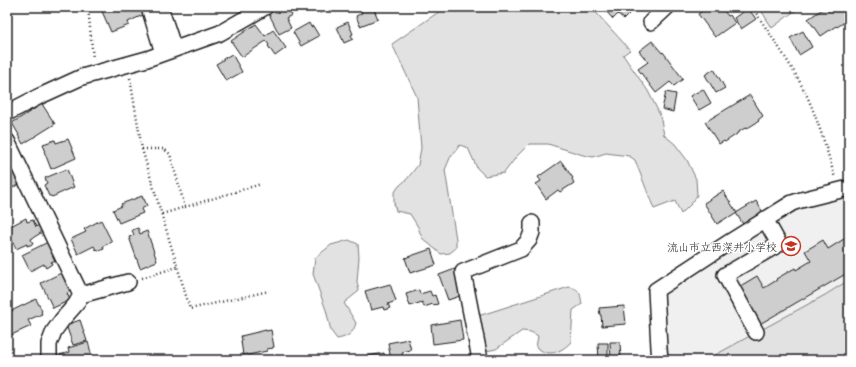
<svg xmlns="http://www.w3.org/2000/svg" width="856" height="367" font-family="Mali,'Klee One',sans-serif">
  <rect width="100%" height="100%" fill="#fff"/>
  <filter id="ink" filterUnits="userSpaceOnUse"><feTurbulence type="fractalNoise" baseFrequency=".025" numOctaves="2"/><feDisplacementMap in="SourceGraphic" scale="8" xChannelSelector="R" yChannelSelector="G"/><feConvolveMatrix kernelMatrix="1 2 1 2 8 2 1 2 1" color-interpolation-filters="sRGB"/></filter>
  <g filter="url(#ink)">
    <path fill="#f0f0f0" d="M849,194v166h-183l-4,-66 5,-7 133,-81z"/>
    <path fill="#e2e2e2" stroke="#7f7f7f" d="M438,7h153l39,43 -7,5 25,36 12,24 4,20 11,9 12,16 9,19 1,16 -4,7 -12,12 -6,-13 -21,8 -19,-49 -6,-4 -23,-3 -13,4 -10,-2 -35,-11h-19l-12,12 -13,17 -19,3 -8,-8 -9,-20 -8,-3 -10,13 -5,12 11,69v9l-6,5 -9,1 -19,-16 -4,-11 -8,-13 -14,-3 -2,-8v-10l5,-7 8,-7 11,-14 3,-17 -4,-51 -25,-53 48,-33z
      M759,7h41l-28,21z
      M349,240l9,4 1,13 -2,25 2,9 -15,12 12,20c-3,11 -8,14 -19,16l-6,-8 -5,-21 -13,-36 2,-16 16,-13z
      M849,280v80h-143l119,-65z
      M569,287c12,2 11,7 13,17l-9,6 -2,32c-10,10 -22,16 -35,5l2,-11 -7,-4 -9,-1 -26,18 -14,3 -7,-35z"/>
    <path fill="#cecece" stroke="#1c1c1c" d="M105,7h40l2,6 -19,9 1,3 -18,7 -10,-23z
      M278,7h10l4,8 -6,3 5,10 -12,6 -11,-22z
      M316,7h15l-11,6 -1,-3 -1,1z
      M333,7h11l-9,5z
      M359,7h14l5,12 -18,7 -4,-10 6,-3z
      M610,7h18l4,4 -8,8 -6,-5 -5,5 -7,-8z
      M703,7h18l7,9 2,-1 5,8 -20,14 -17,-23 7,-5z
      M823,7h26v10l-5,4 1,1 -8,5 -1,-1 -15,10 -7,-10h-1l-5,-7 16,-11z
      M748,8l8,11 -15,10 -7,-11z
      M348,22l5,12 -2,1 2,4 -9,4 -7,-16z
      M309,23l2,4 2,-1 6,10 -18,10 -8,-14z
      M256,24l9,12 8,-6 13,18 -11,8 -7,-10 1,-1 -3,-4 -24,16 -11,-16z
      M803,31l9,16 -13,8 -9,-17z
      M652,41l10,12 1,-1 20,27 -9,7 -4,-4 -14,11 -18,-24 10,-7 -9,-11z
      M232,54l10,18 -16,9 -10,-17 7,-4v-1z
      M714,69l11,19 -9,5 -11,-18z
      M703,89l8,14 -12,7 -9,-14z
      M666,92l10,2 -3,18 -11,-3z
      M750,95l13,21 -5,4 1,1 -13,8 -1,-1 -8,5v1l-12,8 -1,-1 -5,3 -14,-22z
      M42,104l13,20 -32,20 -5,-9h1l-7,-12z
      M68,139l8,19 -25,11 -7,-18 1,-1 -2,-6 12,-4 1,3z
      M561,161l12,17 -1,1 2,4 -14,9 -2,-2 -12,9 -10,-15 5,-3 -3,-4z
      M67,169l6,16 1,2 -22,10 -1,-1h-2l-5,-11 3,-2 -2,-5z
      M16,171l6,12 -10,5 -2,-4 -2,1 -1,-2v-7z
      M723,191l14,22 -8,5 -1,-1 -11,7 -13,-21z
      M142,196l1,3h1l3,7 -6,3 2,4 -24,10 -6,-13 9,-4 -1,-2z
      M756,201l8,13 -20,12 -8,-13z
      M26,218l1,4 6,-2 3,7 4,-3 4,7 -13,8 2,5 -6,2v-2l-11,5 -5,-11 -3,2 -1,-2v-10z
      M101,220l11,22 -9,4 1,3 -6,2 -1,-2 -1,1 -2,-4 -16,8 -7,-15 15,-7 -2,-3z
      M138,228l2,6 7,-3 10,30 -17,7 -11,-31 5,-2 -2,-5z
      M844,239l1,2 4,-2v33l-91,53 -21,-37 20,-12 7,12 13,-8 -1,-1 19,-11 1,2 15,-9 -6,-10 18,-11 5,9z
      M48,242l9,17 -6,3 1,2 -6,4 -2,-4 -14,7 -8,-16z
      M431,249l5,16 -26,8 -5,-15z
      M455,269l8,26 -15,5 -9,-25z
      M65,271l9,19 -7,3 3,7 -17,8 -12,-25z
      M390,284l6,17 -8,3 2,4 -6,2 -1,-3 -12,3 -6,-19z
      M419,290l1,4 10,-3 2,5 3,-1 3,9 -5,1v-1l-9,3 -2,-5 -12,4 -4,-12z
      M36,299l6,12 -1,1 1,2 -14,6 3,6 -24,11v-24z
      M624,306l2,18 -24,2 -1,-11h-1l-1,-7z
      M80,320l7,21 -14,4 -7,-20z
      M460,320l3,20 -30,4 -2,-19z
      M266,330v1l5,-1 3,17h-1v1l-6,1v2l-19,4 -1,-1 -4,1 -2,-14 1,-1 -1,-4z
      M408,339l3,11 -9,2 1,8h-12l-3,-17z
      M88,342l5,18h-31l-2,-5 9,-3 -1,-4z
      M610,342h10l1,18h-10z
      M598,343h10v17h-9z
      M384,353l1,7h-28l-1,-2z"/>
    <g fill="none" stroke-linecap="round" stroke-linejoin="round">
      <defs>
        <path id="minor" d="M149,7l14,46
          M160,7l14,42
          M651,22l16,-15
          M7,113l31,-16 44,-20 65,-18 73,-26 45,-26
          M7,141l74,154 -5,9 -14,16 -8,11 -5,13v16
          M81,295l47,-13
          M756,332l-31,-57 54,-31 -14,-25
          M478,360l1,-6 -16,-82 58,-23 8,-9 3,-8v-9
          M660,360l-1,-12 -3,-58 72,-47 64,-40 9,-3 48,-12"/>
      </defs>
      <use href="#minor" stroke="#1c1c1c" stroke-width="18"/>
      <path stroke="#1c1c1c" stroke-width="2.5" stroke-dasharray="1 3" stroke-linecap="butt" d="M88,7l5,52
        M752,7c19,29 40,58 55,89 12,27 20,54 28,82
        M7,9l4,-2
        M130,78l12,71h22l6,5 15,53
        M142,149l48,160 79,-18
        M162,214l99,-30
        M142,278l35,-11"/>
      <use href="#minor" stroke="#fff" stroke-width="15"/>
    </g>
  </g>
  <defs>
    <symbol id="school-ring" viewBox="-11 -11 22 22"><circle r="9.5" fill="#fff" stroke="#c8321e" stroke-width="1.5"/><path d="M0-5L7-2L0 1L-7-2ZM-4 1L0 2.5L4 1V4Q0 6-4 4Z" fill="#c8321e"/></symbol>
  </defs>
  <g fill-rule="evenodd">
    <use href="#school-ring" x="780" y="235" width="22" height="22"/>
  </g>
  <g text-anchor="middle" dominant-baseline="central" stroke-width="3" stroke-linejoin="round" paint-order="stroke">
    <g font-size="11" fill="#1c1c1c" stroke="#fff" text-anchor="end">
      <text x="777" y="246">流山市立西深井小学校</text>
    </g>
  </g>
  <rect width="856" height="367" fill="none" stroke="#fff" stroke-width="24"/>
  <rect x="12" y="12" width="832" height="343" fill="none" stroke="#1c1c1c" stroke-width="1.5" filter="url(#ink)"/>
</svg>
